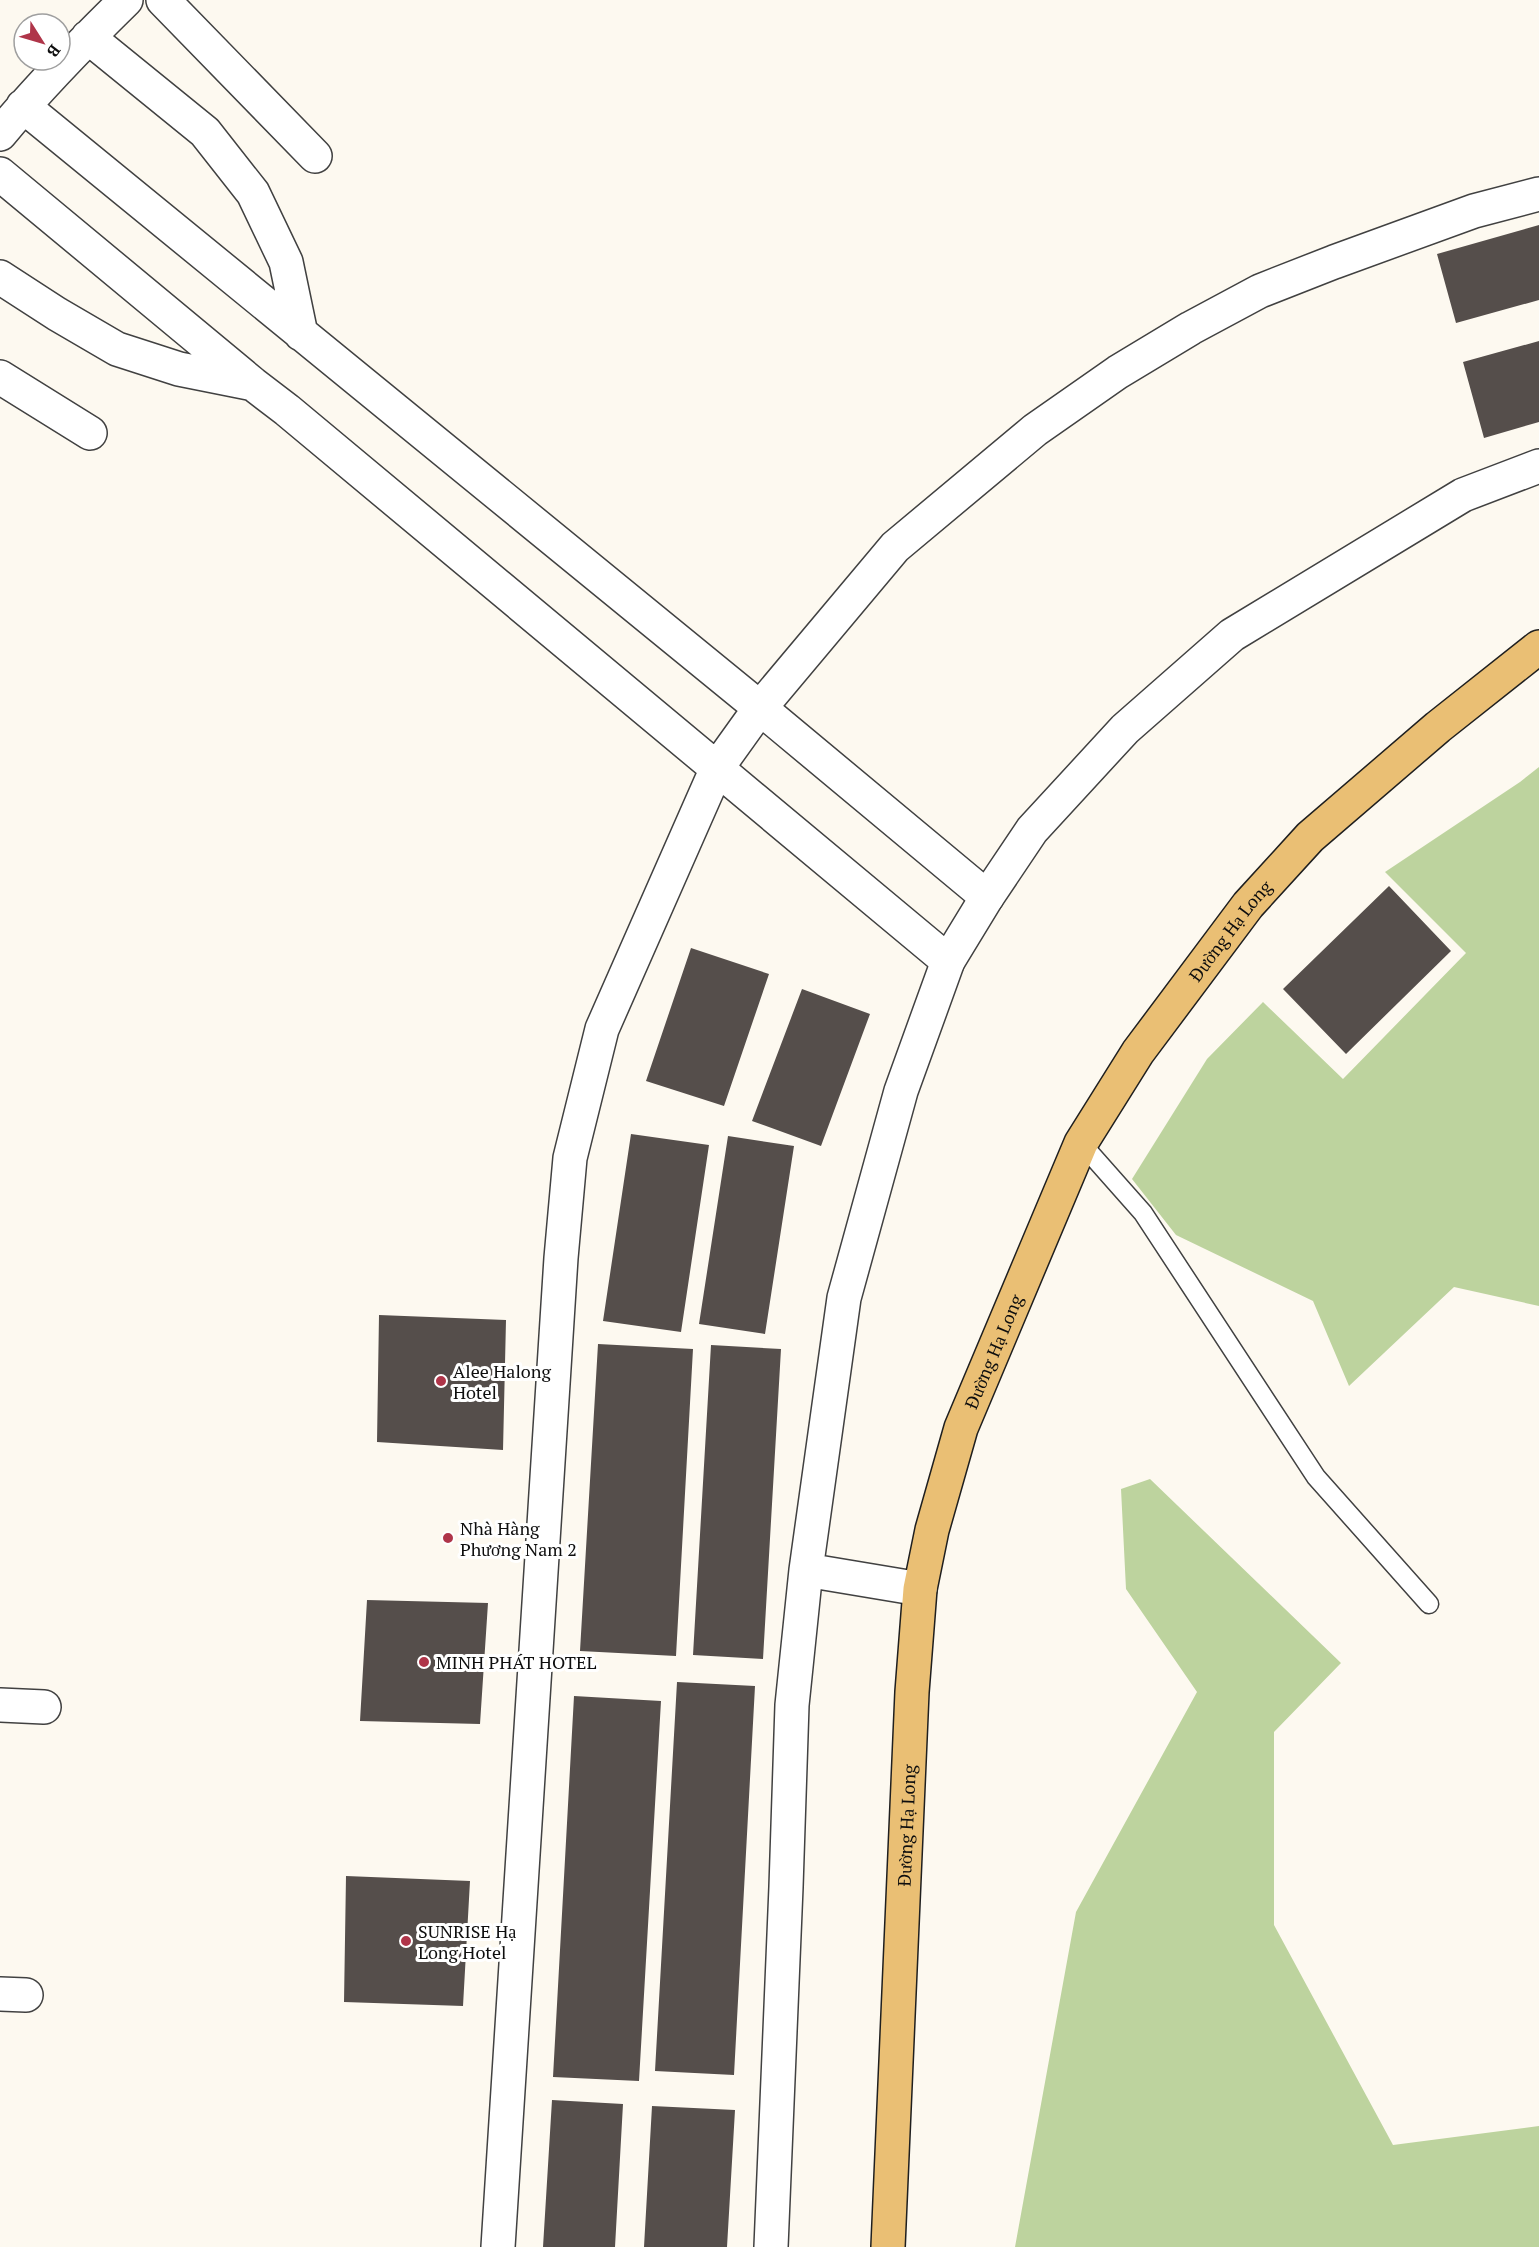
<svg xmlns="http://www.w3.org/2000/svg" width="1539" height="2247" font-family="'PT Serif',serif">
  <rect width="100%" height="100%" fill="#fdf9f0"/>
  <path fill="#bdd39e" d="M1539,767v539l-85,-19 -105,99 -36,-85 -137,-66 -44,-56 75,-120 56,-57 80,77 123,-126 -81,-81 135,-90z
    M1150,1479l191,184 -67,69v193l119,220 146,-19v121h-524l61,-335 121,-220 -71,-103 -5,-100z"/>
  <path fill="#554e4b" d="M1539,225v75l-83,23 -19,-69z
    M1539,341v81l-55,16 -21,-76z
    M1389,886l62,65 -105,103 -63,-65z
    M691,948l78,26 -45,132 -78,-25z
    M802,989l68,25 -49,132 -69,-25z
    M631,1134l78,11 -28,187 -78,-11z
    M728,1136l66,10 -29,188 -66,-10z
    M379,1315l127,5 -3,130 -126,-8z
    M598,1344l95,5 -17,307 -96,-5z
    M711,1345l70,4 -18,310 -70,-4z
    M367,1600l121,3 -8,121 -120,-3z
    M677,1682l78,4 -21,389 -79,-4z
    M574,1696l87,5 -22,380 -86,-4z
    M346,1876l124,5 -7,125 -119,-4z
    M552,2100l71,4 -8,143h-72z
    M652,2106l83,4 -8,137h-83z"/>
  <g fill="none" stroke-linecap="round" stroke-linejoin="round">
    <defs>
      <path id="service" d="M1081,1143l62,70 173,264 113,127"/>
      <path id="minor" d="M163,0l152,156
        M88,37l117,95 48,61 33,69 15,72
        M23,106l737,602 227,189
        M0,134c39,-47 82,-91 126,-134
        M0,174l253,210 34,26 661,551
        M0,277l57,37 60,35 62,20 70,14
        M0,377l90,56
        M0,1705l44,2
        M0,1994l26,1
        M498,2247l63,-989 9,-100 32,-129 115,-261 43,-60 135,-161 140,-117 83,-58 73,-44 69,-37 74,-29 140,-51 65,-17"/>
      <path id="tertiary" d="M806,1570l114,19
        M771,2247l15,-360 6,-182 14,-135 38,-272 57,-207 47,-130 39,-64 45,-67 93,-101 107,-94 231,-140 76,-29"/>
      <g id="primary">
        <path id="s1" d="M888,2247l24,-555 8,-103 12,-59 29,-102 120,-285 57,-91 110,-147 62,-68 128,-110 101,-80"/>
      </g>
    </defs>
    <use href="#service" stroke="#414141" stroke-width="21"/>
    <use href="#minor" stroke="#414141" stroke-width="36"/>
    <use href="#tertiary" stroke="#414141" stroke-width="36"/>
    <use href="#primary" stroke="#1f1f1f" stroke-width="36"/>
    <use href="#service" stroke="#fff" stroke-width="18"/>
    <use href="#minor" stroke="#fff" stroke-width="33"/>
    <use href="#tertiary" stroke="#fff" stroke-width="33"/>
    <use href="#primary" stroke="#eabf74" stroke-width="33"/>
  </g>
  <g fill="#af3549" stroke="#fff" stroke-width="2">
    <circle cx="441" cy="1381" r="6"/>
    <circle cx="448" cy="1538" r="6"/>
    <circle cx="424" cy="1662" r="6"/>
    <circle cx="406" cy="1941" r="6"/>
  </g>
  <g text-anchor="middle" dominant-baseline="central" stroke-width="6" stroke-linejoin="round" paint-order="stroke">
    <g font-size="18" fill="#0e0e0e" stroke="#fff">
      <text stroke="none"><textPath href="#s1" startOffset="1394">Đường Hạ Long</textPath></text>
      <text stroke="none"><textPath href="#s1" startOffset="908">Đường Hạ Long</textPath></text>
      <text stroke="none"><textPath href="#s1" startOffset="422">Đường Hạ Long</textPath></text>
    </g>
    <g font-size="18" fill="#0e0e0e" stroke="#fff" text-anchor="start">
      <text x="453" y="1371">Alee Halong<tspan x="453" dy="21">Hotel</tspan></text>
      <text x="460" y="1528">Nhà Hàng<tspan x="460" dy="21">Phương Nam 2</tspan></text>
      <text x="436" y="1662">MINH PHÁT HOTEL</text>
      <text x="418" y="1931">SUNRISE Hạ<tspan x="418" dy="21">Long Hotel</tspan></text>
    </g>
  </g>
  <g transform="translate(42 42) rotate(127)"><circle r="28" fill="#ffffff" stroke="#9f9f9f" stroke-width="1.5"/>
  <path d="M0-4.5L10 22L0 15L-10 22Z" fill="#af3549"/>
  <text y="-9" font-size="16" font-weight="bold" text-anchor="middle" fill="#0e0e0e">B</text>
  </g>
</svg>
